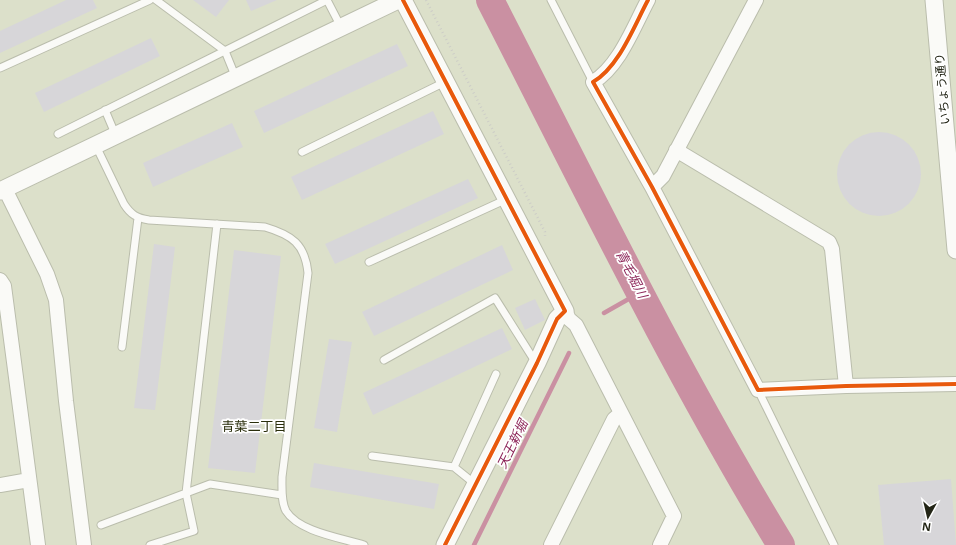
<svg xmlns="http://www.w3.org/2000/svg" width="956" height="545" font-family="'Noto Sans','Noto Sans JP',sans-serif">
  <rect width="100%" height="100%" fill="#dce0ca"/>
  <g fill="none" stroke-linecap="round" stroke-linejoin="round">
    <path stroke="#ca90a2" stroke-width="4.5" d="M604,313l37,-21
      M474,545l95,-192"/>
    <path stroke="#ca90a2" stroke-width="28" d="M490,0c94,183 184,369 291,545"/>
  </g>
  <path fill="#d7d6d9" d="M66,0h27l4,8 -97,45v-22z
    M193,0h36l-13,17z
    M246,0h31l-26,11z
    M151,38l9,18 -116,56 -9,-19z
    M397,44l11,22 -144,67 -10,-22z
    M433,111l11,23 -142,66 -11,-23z
    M232,123l11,24 -90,40 -10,-24z
    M837 174a42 42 0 1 1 84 0a42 42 0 1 1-84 0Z
    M468,179l10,19 -143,66 -10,-20z
    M154,244l21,3 -20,163 -21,-2z
    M502,245l11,25 -139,66 -12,-24z
    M234,250l47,6 -26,217 -47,-5z
    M535,299l10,21 -20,10 -10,-22z
    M502,328l10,21 -139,66 -10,-22z
    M329,339l23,3 -15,90 -23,-4z
    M314,463l125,21 -5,25 -124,-22z
    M951,479l5,66h-72l-6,-60z"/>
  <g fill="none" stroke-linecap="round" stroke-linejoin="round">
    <defs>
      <path id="service" d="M156,0l69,51 11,27
        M551,0l42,82
        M0,68l150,-68
        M105,110l11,26
        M58,134l269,-134 14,27
        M96,146l28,58c7,11 13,14 25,16l116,7c27,8 40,17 43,46l-26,204c0,11 -1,25 4,34 13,21 56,27 78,34
        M302,152l143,-70
        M369,262l138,-63
        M122,347l16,-129
        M384,360l111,-62 41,65
        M758,390l76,155
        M372,456l82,11 21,17
        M454,467l42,-93
        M101,525l109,-41 72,11
        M150,545l44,-14 -8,-38 31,-269"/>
      <path id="minor" d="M648,0c-14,26 -29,67 -55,82l59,105 106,203 88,-4 110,-2
        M676,150l153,92 3,7 14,137
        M652,187l11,-11 93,-176
        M5,189l42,85 9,26 10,101 18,144
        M0,280l4,6 34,259
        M565,311l4,8 7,6 98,191 -14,29
        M0,485l29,-5
        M551,545l63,-126 7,-6"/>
      <path id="tertiary" d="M403,0l162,311 -8,8 -20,44 -92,182
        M934,0l22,250
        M0,191l398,-191"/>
    </defs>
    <use href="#service" stroke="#babdac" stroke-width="9"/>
    <use href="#minor" stroke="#babdac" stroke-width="16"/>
    <use href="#tertiary" stroke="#babdac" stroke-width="19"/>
    <path stroke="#cdcdc7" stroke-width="2.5" stroke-dasharray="1 3" stroke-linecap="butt" d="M426,0l119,232v4"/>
    <use href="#service" stroke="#fafaf7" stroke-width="7"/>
    <use href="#minor" stroke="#fafaf7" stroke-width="14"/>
    <use href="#tertiary" stroke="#fafaf7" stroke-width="17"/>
    <defs>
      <path id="cycleway" d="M403,0l162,311 -8,8 -20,44 -92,182
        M648,0c-14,26 -29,67 -55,82l59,105 106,203 88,-4 110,-2"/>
    </defs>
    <use href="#cycleway" stroke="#fff" stroke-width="6"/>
    <use href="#cycleway" stroke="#e8590c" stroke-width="4"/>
  </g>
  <g text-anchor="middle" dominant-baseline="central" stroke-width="3.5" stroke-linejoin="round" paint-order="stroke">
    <g font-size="12" fill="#232516" stroke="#fff">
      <text transform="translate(942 89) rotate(-95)">いちょう通り</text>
    </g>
    <g font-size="13" font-style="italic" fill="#8c2558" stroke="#fff">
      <text transform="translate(632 274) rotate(63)">青毛堀川</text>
      <text transform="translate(512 444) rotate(-64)">天王新堀</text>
    </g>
    <g font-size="13" fill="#2a2e0c" stroke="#fff">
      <text x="254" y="426">青葉二丁目</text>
    </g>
  </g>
  <g transform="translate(928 517) rotate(188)" stroke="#ffffff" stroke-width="3" paint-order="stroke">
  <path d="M0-3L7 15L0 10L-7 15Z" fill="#232516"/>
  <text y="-6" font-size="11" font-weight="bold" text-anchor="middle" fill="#232516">N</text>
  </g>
</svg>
